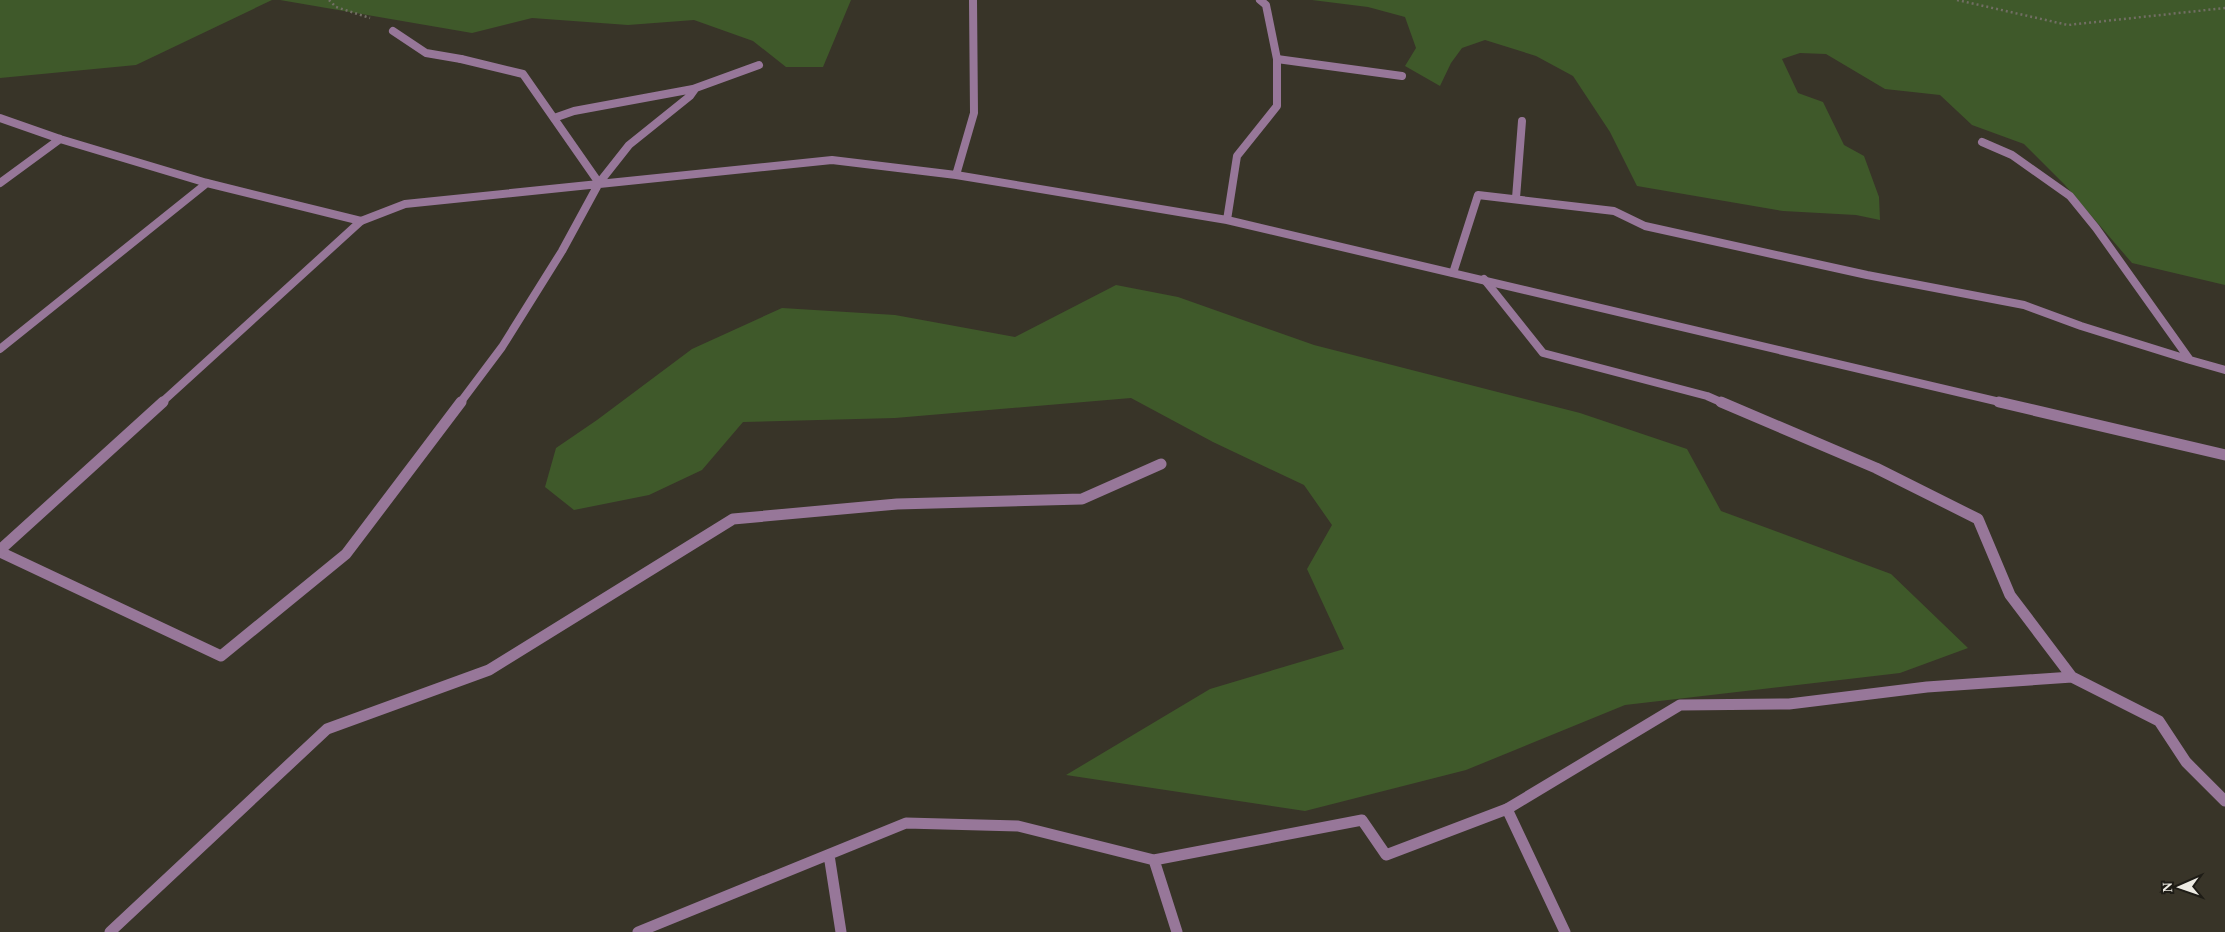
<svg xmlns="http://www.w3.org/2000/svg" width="2225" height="932" font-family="'Times New Roman',serif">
  <rect width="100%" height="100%" fill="#383428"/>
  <path fill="#3f592a" d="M0,0h272l-136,65 -136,13z
    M280,0h571l-28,67h-37l-33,-26 -59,-21 -66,5 -96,-7 -60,15z
    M1312,0h913v285l-93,-22 -68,-79 -40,-40 -52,-19 -32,-30 -55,-6 -59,-35 -26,-1 -18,6 16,34 25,9 21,43 20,11 15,41 1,23 -24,-5 -73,-4 -146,-25 -27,-54 -37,-56 -37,-20 -51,-16 -23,8 -11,15 -11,23 -35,-20 11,-18 -11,-31 -37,-10z
    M1116,285l62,12 136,48 266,68 107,36 34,62 170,63 77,74 -68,25 -275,32 -159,65 -161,41 -239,-36 144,-86 134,-40 -37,-80 25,-44 -28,-40 -91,-43 -82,-44 -236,20 -152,4 -41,48 -53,25 -75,15 -29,-23 11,-39 41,-28 95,-71 90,-41 113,7 120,22z"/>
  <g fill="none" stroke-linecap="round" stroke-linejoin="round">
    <path stroke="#716e63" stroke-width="2.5" stroke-dasharray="2 3" stroke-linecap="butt" d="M329,0l7,7 34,11
      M1957,0l111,25 157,-17"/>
    <path stroke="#977799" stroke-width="8" d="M393,31l33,22 35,6
      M1277,59l125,17
      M554,118l20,-7 119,-22 66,-24
      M1982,142l30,13 58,41 26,32 94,132 35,10
      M599,183l30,-38 61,-49 5,-7
      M1516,198l6,-77
      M1453,273l25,-78 136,16 31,15 222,49 157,30 57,21 109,34
      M1484,279l59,74 164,43 16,7"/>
    <path stroke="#977799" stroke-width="11" d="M1721,402l155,66 102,51 32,76 62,82 87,44 27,41 39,39
      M1507,809l173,-104 109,-1 138,-17 145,-10"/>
    <path stroke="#977799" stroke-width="8" d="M0,118l60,21 147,44 154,38 44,-17 427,-44 124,15 271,45 777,183
      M956,175l18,-62 -1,-113
      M0,183l60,-44
      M1227,220l10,-64 40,-50v-47l-11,-54 -6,-5
      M0,349l207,-166
      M460,403l42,-56 60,-96 37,-68 -76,-109 -62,-15"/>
    <path stroke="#977799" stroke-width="11" d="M1999,402l226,53
      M0,552l221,104 125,-102 115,-152
      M829,855l12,77
      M1154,860l23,72
      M110,932l217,-203 162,-59 244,-151 164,-15 185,-5 79,-35
      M638,932l268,-109 112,3 136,34 208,-40 24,35 121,-46 58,123"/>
    <path stroke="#977799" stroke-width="8" d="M161,403l200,-182"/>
    <path stroke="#977799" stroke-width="11" d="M0,550l163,-148"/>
  </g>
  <g transform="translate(2180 887) rotate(268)" stroke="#1e1c16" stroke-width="4" paint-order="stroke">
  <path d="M0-4L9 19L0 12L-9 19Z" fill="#edebe3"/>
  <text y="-8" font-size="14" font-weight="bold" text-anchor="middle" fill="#edebe3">N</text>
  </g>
</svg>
